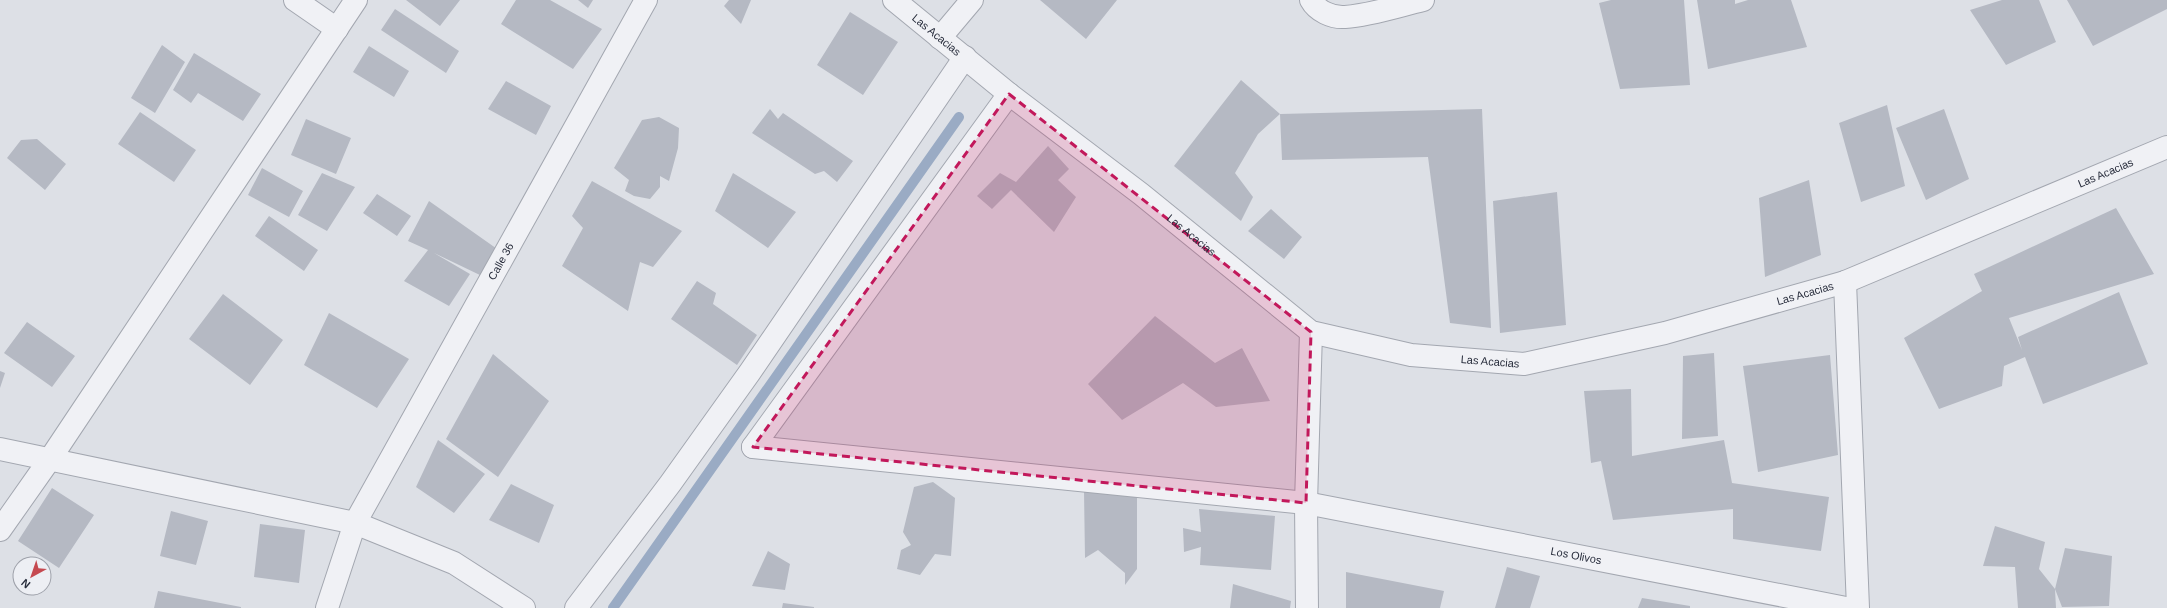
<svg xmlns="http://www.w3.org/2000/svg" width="2167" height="608" font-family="Arial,sans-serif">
  <rect width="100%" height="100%" fill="#dde0e6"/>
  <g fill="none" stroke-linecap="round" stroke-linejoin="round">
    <path stroke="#9aabc4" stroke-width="10" d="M613,608l346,-491"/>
  </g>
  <path fill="#b5b9c3" d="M406,0h54l-20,26z
    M516,0h34l52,29 -29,40 -72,-45z
    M578,0h15l-5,8z
    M729,0h22l-10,24 -17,-18z
    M1040,0h77l-31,39z
    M1611,0h73l6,85 -70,4 -21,-86z
    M1697,0h38v4l13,-4h43l16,47 -99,22z
    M2002,0h37l17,42 -50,23 -36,-55z
    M2067,0h100v9l-74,37z
    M395,9l64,42 -13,22 -65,-43z
    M850,12l48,30 -35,53 -46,-30z
    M162,45l23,17 -30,51 -24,-15z
    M369,46l40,25 -15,26 -41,-25z
    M194,53l67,41 -18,27 -45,-28 -7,10 -18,-13z
    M1241,80l39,34 202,-5 9,219 -41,-5 -22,-166 -146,3 -2,-46 -22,20 -23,39 18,24 -12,24 -67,-55z
    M506,81l45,25 -15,29 -48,-26z
    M1887,105l18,81 -44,16 -22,-79z
    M770,109l8,10 5,-6 70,48 -16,21 -13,-11 -9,3 -63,-41z
    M1944,109l25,70 -43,21 -30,-72z
    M140,112l56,38 -22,32 -56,-38z
    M659,117l20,11 -1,20 -9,33 -9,-5v11l-10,12 -16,-3 -9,-5 4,-11 -15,-12 28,-48z
    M306,119l45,19 -15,36 -45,-19z
    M37,139l29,25 -21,26 -38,-32 14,-18z
    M1048,146l21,23 -11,11 18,17 -22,35 -43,-42 -19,19 -15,-13 23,-23 16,9z
    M262,168l41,23 -14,26 -41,-22z
    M322,173l33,14 -28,44 -29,-16z
    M733,173l63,39 -28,36 -53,-37z
    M1809,180l12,75 -56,22 -6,-79z
    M592,181l90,50 -29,36 -13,-5 -12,49 -66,-45 21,-38 -11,-12z
    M1557,192l9,133 -66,8 -7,-132z
    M377,194l34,22 -14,20 -34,-23z
    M429,201l71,50 -18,25 -48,-23 36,21 -21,32 -45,-25 24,-31 -20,-9z
    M2116,208l38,66 -145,44 13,32 -4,-13 101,-45 29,72 -105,40 -18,-47 -21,9 -2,20 -63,23 -35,-71 78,-47 -8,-17z
    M1271,209l31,28 -18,22 -36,-28z
    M269,216l49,34 -14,21 -49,-35z
    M697,281l19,12 -3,11 44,31 -20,30 -66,-46z
    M223,294l60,46 -33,45 -61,-46z
    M329,313l80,46 -32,49 -73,-43z
    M1155,316l60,47 27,-15 28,53 -54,6 -33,-24 -61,37 -34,-36z
    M27,322l48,34 -23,31 -48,-34z
    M1714,353l4,83 -36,3 1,-83z
    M493,354l56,47 -51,76 -52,-38z
    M1830,355l8,100 -80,17 -15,-106z
    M0,371l5,2 -5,15z
    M1631,389l1,67 92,-16 8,43 97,14 -8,54 -88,-12v-30l-120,11 -12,-59 -10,2 -7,-72z
    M438,440l47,34 -31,39 -38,-26z
    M933,482l22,16 -4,58 -16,-2 -15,21 -23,-6 4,-19 10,-5 -8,-13 11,-45z
    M511,484l43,21 -15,38 -50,-23z
    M52,488l42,27 -35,53 -41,-27z
    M1084,491l53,6v72l-12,16v-12l-27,-23 -13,8z
    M1199,509l76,7 -4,54 -71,-5 1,-18 -17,5 -1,-24 18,4z
    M171,511l37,10 -12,44 -36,-9z
    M260,524l45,6 -6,53 -45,-6z
    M1995,526l50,16 -6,27 16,20 1,19h-38l-3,-41 -32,-1z
    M2065,548l47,8 -3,50 -47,1 -7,-18z
    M768,551l22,13 -5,26 -33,-4z
    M1507,567l33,9 -10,32h-35z
    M1346,572l98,19 -4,17h-94z
    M1233,584l58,17 -1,7h-60z
    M158,591l83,16v1h-87z
    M1642,598l48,8v2h-52z
    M783,603l31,4v1h-32z"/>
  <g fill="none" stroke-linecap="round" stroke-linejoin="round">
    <defs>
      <g id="street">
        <path d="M295,0l42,29"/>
        <path id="s1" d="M894,0l115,94 132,100 170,138 100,23 113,9 141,-31 180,-51 322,-135"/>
        <path d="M1311,0c6,11 21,18 34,17 26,-2 53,-11 78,-17"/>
        <path d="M940,38l32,-38"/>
        <path d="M1845,282l13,326"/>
        <path id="s2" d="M753,447l553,56 540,105"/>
        <path d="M753,447l256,-353"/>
        <path d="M0,449l355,74 99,40 70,45"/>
        <path d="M0,530l50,-71 306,-459"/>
        <path id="s3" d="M327,608l28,-85 291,-523"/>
        <path d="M576,608l94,-124 80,-112 215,-315"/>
        <path d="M1307,608l-1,-105 5,-171"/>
      </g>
    </defs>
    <use href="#street" stroke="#a3a7b0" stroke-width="24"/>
    <use href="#street" stroke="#f0f1f5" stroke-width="22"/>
  </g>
  <path fill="#c2185b" fill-opacity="0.2" stroke="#c2185b" stroke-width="3" stroke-dasharray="8 5" stroke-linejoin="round" d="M1009,94l302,238 -5,171 -553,-56z"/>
  <g text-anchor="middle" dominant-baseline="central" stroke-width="3" stroke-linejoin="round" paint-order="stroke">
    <g font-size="11" fill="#282d3c" stroke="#edeff4">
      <text stroke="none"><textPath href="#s1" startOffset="55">Las Acacias</textPath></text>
      <text stroke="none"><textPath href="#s1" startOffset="1363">Las Acacias</textPath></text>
      <text stroke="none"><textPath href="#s1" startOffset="379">Las Acacias</textPath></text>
      <text stroke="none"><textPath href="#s3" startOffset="389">Calle 36</textPath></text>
      <text stroke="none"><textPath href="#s1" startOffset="1039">Las Acacias</textPath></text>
      <text stroke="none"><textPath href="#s1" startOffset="715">Las Acacias</textPath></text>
      <text stroke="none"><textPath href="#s2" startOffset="831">Los Olivos</textPath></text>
    </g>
  </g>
  <g transform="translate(32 576) rotate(220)"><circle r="19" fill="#edeff4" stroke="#9ea1aa"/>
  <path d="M0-3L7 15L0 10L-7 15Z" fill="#c54950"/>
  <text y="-6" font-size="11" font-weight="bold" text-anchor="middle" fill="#282d3c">N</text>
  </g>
</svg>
